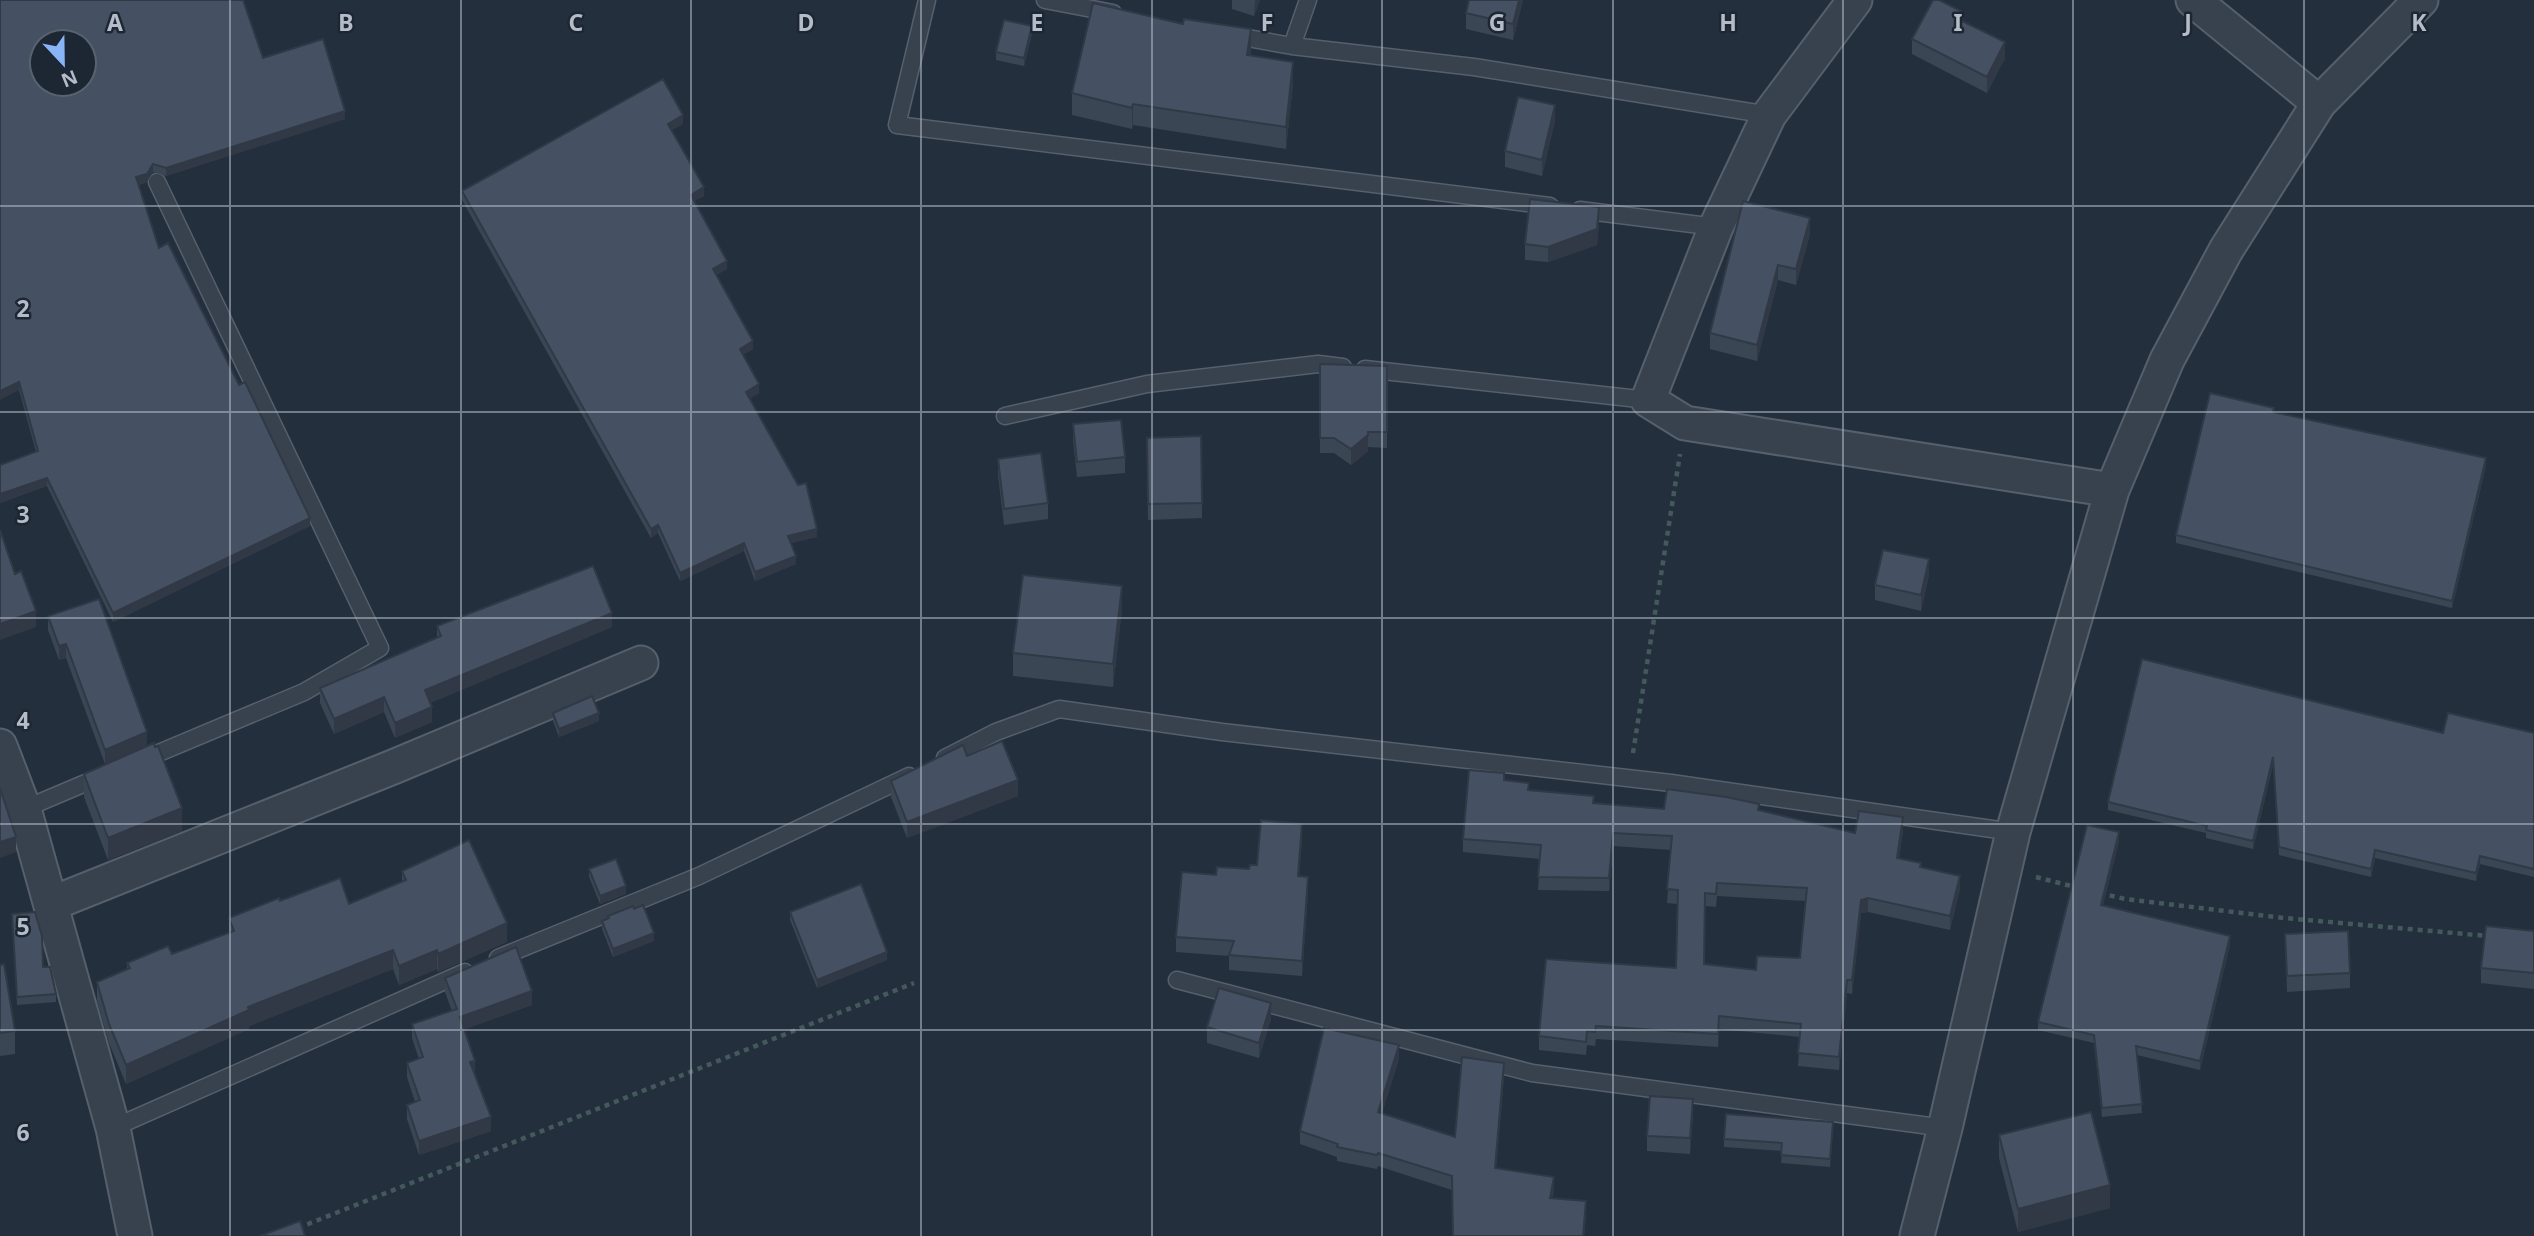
<svg xmlns="http://www.w3.org/2000/svg" width="2534" height="1236" font-family="'Noto Sans',sans-serif">
  <rect width="100%" height="100%" fill="#242f3e"/>
  <g fill="none" stroke-linecap="round" stroke-linejoin="round">
    <defs>
      <path id="service" d="M927,0l-30,125 653,81
        M1045,0l68,13
        M1231,35l61,11 182,21 295,48
        M1292,46l16,-46
        M1580,210l136,17
        M1365,369l283,31
        M1005,416l142,-32 171,-20 25,3
        M945,758l51,-26 63,-23 163,23 449,51 342,49
        M142,760l162,-68 76,-44 -223,-466
        M24,809l78,-33
        M498,958l201,-82 210,-100
        M1177,980l355,93 413,55
        M113,1128l352,-156"/>
      <path id="minor" d="M1855,0l-86,115 -53,112 -68,173 37,23 427,67
        M2193,0l126,103
        M0,746l24,63 89,319 22,108
        M51,904l342,-137 248,-104
        M1917,1236l28,-108 68,-296 99,-342 55,-130 59,-110 93,-147 102,-103"/>
    </defs>
    <use href="#service" stroke="#565f6c" stroke-width="19"/>
    <use href="#minor" stroke="#565f6c" stroke-width="37"/>
    <path stroke="#44595c" stroke-width="4.5" stroke-dasharray="5 5" stroke-linecap="butt" d="M1633,753l47,-299
      M2036,877l39,10
      M2100,893l25,6 159,19 204,18
      M298,1228l616,-245"/>
    <use href="#service" stroke="#38414e" stroke-width="16"/>
    <use href="#minor" stroke="#38414e" stroke-width="33"/>
  </g>
  <path fill="#3b4654" fill-rule="evenodd" d="M0,0l263,58 82,61 -179,57 -13,-4 -6,10 -8,3 20,63 151,278 -197,96 -66,-136 -47,17v-38l36,-13 -17,-62z
    M1232,0h28l-6,16 -22,-7z
    M1523,0l-10,40 -47,-11v-16z
    M1961,21l44,37 -18,35 -75,-39v-15z
    M1032,34l-8,32 -28,-6v-8z
    M1251,51l-1,5 43,28 -7,65 -153,-24 -1,4 -60,-14v-22z
    M1555,121l-13,55 -37,-9v-16z
    M683,124l-11,6 32,66 -10,5 33,68 -11,6 37,74 -10,6 16,38 -10,6 68,138 -26,6 5,21 -41,17 -11,-30 -64,30 -22,-48 -7,5 -189,-338v-9z
    M1810,218v16l-14,51 -18,-5 -21,81 -47,-12v-16z
    M1599,223l-2,22 -49,17 -23,-2v-16z
    M1320,364l67,2v82l-19,-1v4l-17,14 -17,-12h-14z
    M2274,412l212,54 -34,142 -276,-65v-8z
    M1073,424l52,33v16l-48,4 -4,-37z
    M1201,436l1,82 -54,2 -1,-82z
    M998,459l50,44v16l-44,6 -6,-50z
    M1929,575l-8,36 -46,-11v-15z
    M1122,609l-9,78 -100,-11v-23z
    M48,616l99,130 -42,18 -39,-106 -7,2 -11,-30z
    M437,626l175,1 -182,76 2,19 -37,16 -11,-26 -50,22 -14,-31v-15l117,-50z
    M2142,659l301,74h91v144l-54,-13 -4,17 -101,-23 -4,19 -92,-22 -6,-90 -20,84 -47,-11v-5l-98,-23v-8z
    M553,713l46,8 -40,16 -6,-16z
    M967,756l51,40 -111,42 -16,-41v-16z
    M84,774l98,57 -74,29 -24,-63z
    M1504,780l25,10 65,14 70,5 95,1 96,23 48,-2 -4,27 22,9 39,22 -10,41 -82,-18 -7,1 -9,81 -5,-1 -8,77 -41,-4 2,-29 -81,-8 -1,18 -122,-8 -1,7 -8,-1 -1,10 -47,-5v-14l137,-68 1,-64 -10,-1 4,-53 -58,-4 -4,45 -71,-1 2,-31 -77,-7v-13zM1717,896l89,5 -6,57 -44,12 -52,-6 1,-58 11,1z
    M1302,839l-3,37 9,16 -6,84 -73,-6v-14l-53,-4v-15l40,-62 33,-6z
    M2119,841l-16,64 127,40 -30,125 -63,-15 5,58 -40,4 -8,-74 -56,-13v-8z
    M589,869l37,25 -26,10 -11,-27z
    M402,871l105,71 -69,30 -1,-3 -38,16 -6,-16 -144,57v3l-123,55 -17,-41 -12,-42v-19l30,-13v-6l45,-9 57,-21v-15l51,-17 69,3 53,-22z
    M790,912l97,48 -70,28 -27,-68z
    M608,916l46,25 -41,16 -11,-28v-8l6,-2z
    M12,921l31,46 13,27v8l-39,3z
    M2534,931v58l-53,-6v-15z
    M2285,934l65,39v15l-63,4z
    M0,965l15,66v23l-15,2z
    M445,978l87,27 -67,24 10,46 16,56 -72,24 -12,-36v-14l8,-3 -8,-25v-14l12,-4 -7,-21v-14l40,-13 -7,-19z
    M1271,1019l-12,39 -52,-15v-16z
    M1399,1059l-17,54 73,24 49,-60 -8,91 58,23 -2,7 34,17 -2,21h-132v-46l-74,-24 -1,3 -40,-8v-4l-37,-13v-13z
    M1693,1114l-3,40 -43,-3v-15z
    M1833,1130l-3,37 -49,-4 1,-12 -58,-4v-8z
    M1999,1135l111,73 -92,24 -19,-74z"/>
  <path fill="#303945" d="M1255,0h5l-6,16z
    M1519,0h4l-10,40v-16z
    M1032,26v8l-8,32v-8z
    M1251,29v22l-4,26v-22z
    M2005,42v16l-18,35v-16z
    M1293,62v22l-7,65v-22z
    M1133,104v21l-1,4v-21z
    M1555,105v16l-13,55v-16z
    M345,111v8l-179,57v-8z
    M683,115v9l-15,8v-8z
    M153,164v8l-6,10 -11,4v-9z
    M704,187v9l-13,7v-8z
    M1599,207v16l-2,22 -49,17v-15z
    M1810,218v16l-14,51v-16z
    M727,261v8l-14,8v-8z
    M1778,265v15l-21,81v-16z
    M753,341v8l-13,8v-8z
    M19,382v8l-19,10v-9z
    M759,384v9l-13,8v-9z
    M1368,432v19l-17,14v-16z
    M2486,458v8l-34,142v-7z
    M47,478v8l-47,17v-9z
    M310,518v8l-197,96v-9z
    M658,525v8l-7,5v-9z
    M817,529v8l-29,7v-8z
    M744,543v8l-64,30v-8z
    M796,556v8l-41,17v-9z
    M1929,559v16l-8,36v-16z
    M1122,586v23l-9,78v-23z
    M36,611v16l-36,13v-16z
    M612,613v14l-187,78v-15z
    M66,644v14l-7,2v-14z
    M384,697v15l-50,22v-15z
    M432,707v15l-37,16v-15z
    M599,713v8l-40,16v-8z
    M147,732v14l-42,18v-14z
    M2273,757v8l-20,84v-8z
    M1018,780v16l-111,42v-16z
    M182,808v23l-74,29v-22z
    M1903,817v14l-6,40v-13z
    M1302,824v15l-4,52v-15z
    M2119,832v9l-18,72v-8z
    M1613,833v13l-4,45v-13z
    M16,837v15l-16,6v-16z
    M2375,850v8l-4,19v-8z
    M2480,856v8l-4,17v-8z
    M1960,876v13l-10,41v-14z
    M1308,877v15l-6,84v-15z
    M626,886v8l-26,10v-8z
    M1868,898v14l-7,1 -9,81v-14l9,-80z
    M507,923v19l-69,30v-18z
    M654,933v8l-41,16v-8z
    M2230,936v9l-30,125v-9z
    M393,950v19l-144,57v3l-123,55v-19l122,-58z
    M437,950v19l-38,16v-19z
    M887,952v8l-70,28v-8z
    M1847,980v13l-8,77v-13z
    M532,991v14l-72,26v-14z
    M1271,1003v16l-12,39v-15z
    M1719,1016v13l-1,18v-13z
    M1399,1045v14l-21,67v-14z
    M475,1061v14l-5,-13z
    M1504,1063v14l-9,105v-14z
    M1693,1099v15l-3,40v-16z
    M491,1117v14l-72,24v-14z
    M1554,1177v14l-4,21v-14z
    M2110,1185v23l-92,24v-23z
    M1586,1201l-2,35h-1z"/>
  <path fill="#455162" stroke="#303945" stroke-width="2" fill-rule="evenodd" d="M0,0h243l20,58 60,-19 22,72 -179,57 -13,-4 -6,10 -11,3 23,71 9,-5 71,142 6,-3 65,136 -197,95 -66,-135 -47,16v-29l38,-14 -19,-69 -19,9zM42,42h42v42h-42z
    M1469,0h50l-6,24 -47,-11z
    M1933,0h6l22,11 -3,8 47,23 -18,35 -75,-38z
    M1093,3l90,21 1,-5 67,10 -4,26 46,7 -7,65 -153,-23 -1,4 -60,-15z
    M1004,20l28,6 -8,32 -28,-6z
    M663,79l20,36 -15,9 36,63 -13,8 36,66 -14,8 40,72 -13,8 19,35 -13,8 52,93 8,-2 11,46 -29,7 8,20 -41,16 -11,-29 -64,30 -22,-48 -7,4 -189,-338z
    M1518,97l37,8 -13,55 -37,-9z
    M1530,199l69,8 -2,22 -49,18 -23,-3z
    M1743,201l67,17 -14,51 -18,-4 -21,80 -47,-12z
    M1320,364l67,2v66h-19v3l-17,14 -17,-11h-14z
    M2210,393l64,15 -1,4 213,46 -34,143 -276,-66z
    M1121,420l4,37 -48,5 -4,-38z
    M1201,436l1,67 -54,1 -1,-66z
    M1041,453l7,50 -44,6 -6,-50z
    M0,530l15,44 6,-3 15,40 -36,13z
    M1883,550l46,9 -8,36 -46,-10z
    M593,566l19,47 -187,77 7,17 -37,16 -11,-26 -50,22 -14,-31 121,-52 -4,-10z
    M1023,575l99,11 -9,78 -100,-11z
    M99,599l48,133 -42,18 -39,-106 -7,2 -11,-30z
    M2142,659l301,74 5,-20 86,20v136l-54,-13 -4,17 -101,-23 -4,19 -92,-22 -6,-90 -20,84 -47,-11 1,-4 -99,-24z
    M592,696l7,17 -40,16 -6,-16z
    M1002,741l16,39 -111,42 -16,-41 72,-36 4,11z
    M154,743l1,4 3,-1 24,62 -74,30 -24,-64z
    M1469,770l35,3v7l25,3 -1,7 66,6 -1,7 71,6 3,-20 59,8 33,7 -1,6 97,23 4,-22 44,6 -6,41 24,5 -1,4 40,9 -10,40 -82,-18 -7,2 -9,80h-5l-8,77 -41,-4 3,-29 -82,-8 -1,18 -122,-8 -1,6 -8,-1 -1,11 -47,-6 7,-77 130,9 2,-78 -11,-1 5,-53 -59,-3 -4,45 -71,-1 3,-32 -78,-6zM1717,883l90,5 -7,70 -43,-2 -1,14 -52,-6 1,-71 11,1z
    M0,788l16,49 -16,5z
    M1261,820l41,4 -4,52 10,1 -6,84 -73,-6 5,-14 -58,-4 6,-65 34,3 1,-8 32,2 1,-4h7z
    M2087,825l32,7 -18,73 129,31 -30,125 -64,-15 6,58 -40,4 -8,-73 -56,-13z
    M469,840l38,83 -69,31 -1,-4 -38,16 -6,-16 -145,57 1,3 -123,55 -17,-41 -12,-42 33,-14 -3,-5 41,-17 4,8 62,-23 -5,-13 50,-20 1,3 60,-23 9,26 57,-24 -4,-9z
    M616,859l10,27 -26,10 -11,-27z
    M861,884l26,68 -70,28 -27,-68z
    M643,905l11,28 -41,16 -11,-28 7,-3 -1,-2 25,-10 1,3z
    M35,912l7,24 1,31h7l6,27 -39,3 -5,-83z
    M2486,926l48,5v42l-53,-5z
    M2348,931l2,42 -63,3 -2,-42z
    M516,947l16,44 -72,26 15,44 -5,1 21,55 -72,24 -12,-36 13,-5 -13,-37 16,-6 -11,-33 45,-15 -12,-31z
    M4,964l11,67 -15,2v-68z
    M1219,988l52,15 -12,40 -52,-16z
    M1324,1028l75,17 -21,67 77,25 7,-80 42,6 -9,105 59,9 -4,21 36,3 -3,35h-130l-1,-60 -74,-23 -1,2 -40,-8 1,-3 -38,-13z
    M1650,1096l43,3 -3,39 -43,-2z
    M2091,1112l19,73 -92,24 -19,-74z
    M1726,1114l107,8 -3,37 -49,-4 1,-12 -58,-4z
    M300,1221l5,15h-45z"/>
  <path fill="none" stroke="#b4bcc9" stroke-width="2" stroke-opacity="0.55" d="M230,0v1236M461,0v1236M691,0v1236M921,0v1236M1152,0v1236M1382,0v1236M1613,0v1236M1843,0v1236M2073,0v1236M2304,0v1236M0,206h2534M0,412h2534M0,618h2534M0,824h2534M0,1030h2534"/>
  <g font-size="23" text-anchor="middle" font-weight="bold" fill="#b4bcc9" stroke="#1d2633" stroke-width="5" stroke-linejoin="round" paint-order="stroke">
    <text x="115" y="31">A</text>
    <text x="346" y="31">B</text>
    <text x="576" y="31">C</text>
    <text x="806" y="31">D</text>
    <text x="1037" y="31">E</text>
    <text x="1267" y="31">F</text>
    <text x="1497" y="31">G</text>
    <text x="1728" y="31">H</text>
    <text x="1958" y="31">I</text>
    <text x="2188" y="31">J</text>
    <text x="2419" y="31">K</text>
    <text x="23" y="317">2</text>
    <text x="23" y="523">3</text>
    <text x="23" y="729">4</text>
    <text x="23" y="935">5</text>
    <text x="23" y="1141">6</text>
  </g>
  <g transform="translate(63 63) rotate(158)"><circle r="33" fill="#1d2633" stroke="#59626f" stroke-width="2"/>
  <path d="M0-5L12 26L0 18L-12 26Z" fill="#8ab4f8"/>
  <text y="-10" font-size="19" font-weight="bold" text-anchor="middle" fill="#b4bcc9">N</text>
  </g>
</svg>
